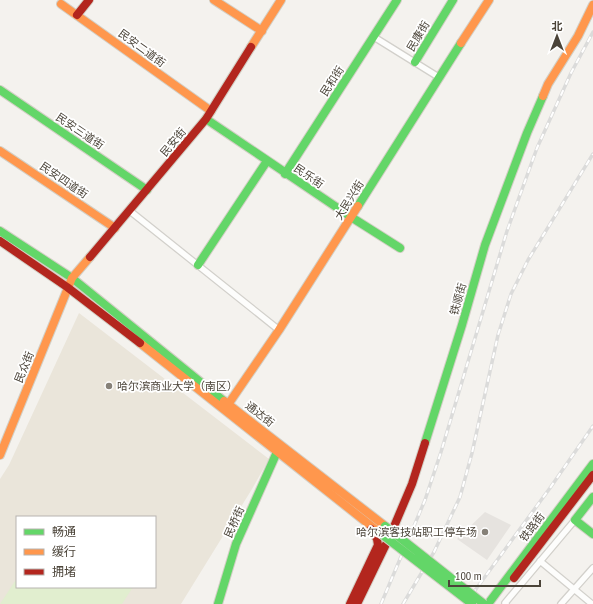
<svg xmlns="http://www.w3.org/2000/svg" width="593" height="604" font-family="'PT Sans Narrow','Noto Sans SC',sans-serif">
  <rect width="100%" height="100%" fill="#f4f2ee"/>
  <path fill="#eae5da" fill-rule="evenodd" d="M79,313l190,146 -17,30 -71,115h-181v-125l9,-14zM17,517h138v70h-138z"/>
  <path fill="#e1eecf" d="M17,578v9h116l-11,17h-122z"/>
  <path fill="#e6e3df" d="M485,512l26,13 -24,35 -30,-21z"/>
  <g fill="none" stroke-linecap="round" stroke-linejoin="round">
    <defs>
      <path id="street" d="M374,37l66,41
        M130,211l149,119
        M540,561l52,43
        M506,604l-1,-1 70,-83
        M561,604l32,-36"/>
      <path id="fast" d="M415,62l38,-62
        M0,90l147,100
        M206,119l145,98 49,31
        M285,174l112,-174
        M358,206l103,-163
        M0,231l72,47 152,123
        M198,265l69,-104
        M425,443l37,-118 23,-80 42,-112 16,-37
        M593,497l-18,23 18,14
        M218,604l18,-60 41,-92
        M488,604l105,-140"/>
      <path id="slow" d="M214,0l48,31
        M61,4l150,107
        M461,43l28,-43
        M251,47l30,-47
        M543,96l5,-12 30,-48 15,-31
        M0,151l115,77
        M140,343l240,190
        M224,401l161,125
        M225,409l54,-79 79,-124
        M0,455l72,-177 18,-21"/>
      <path id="jam" d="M77,15l12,-15
        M0,241l67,46 73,56
        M90,257l116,-138 45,-72
        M514,578l79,-103
        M350,604l28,-59 -1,-6 -6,-10
        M357,604l33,-68 22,-52 13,-41"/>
    </defs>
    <use href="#street" stroke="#d2d0cb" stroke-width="8"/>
    <use href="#fast" stroke="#d3cfc5" stroke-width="10"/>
    <use href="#slow" stroke="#d3cfc5" stroke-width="10"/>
    <use href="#jam" stroke="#d3cfc5" stroke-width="10"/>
    <use href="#street" stroke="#fdfdfc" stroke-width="5.5"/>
    <use href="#fast" stroke="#63d668" stroke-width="8"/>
    <use href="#slow" stroke="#ff974d" stroke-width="8"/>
    <use href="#jam" stroke="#b3261e" stroke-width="8"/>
    <defs>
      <path id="rail" d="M381,604l44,-104 16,-48 66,-221 30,-83 34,-75 22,-41
        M403,604l31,-52 26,-55 12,-44 26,-118 13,-41 17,-34 65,-106
        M465,604l85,-116 43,-62"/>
    </defs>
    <use href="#rail" stroke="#dbdbda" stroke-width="3.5"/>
    <use href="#rail" stroke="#fff" stroke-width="2" stroke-dasharray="6" stroke-linecap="butt"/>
    <defs>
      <path id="fast-bridge" d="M385,526l99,78
        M380,533l92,71"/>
    </defs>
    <use href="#fast-bridge" stroke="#d3cfc5" stroke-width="10" stroke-linecap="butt"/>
    <use href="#fast-bridge" stroke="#63d668" stroke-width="8"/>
  </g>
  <g fill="#868178" stroke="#fff" stroke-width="1.5">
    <circle cx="109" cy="386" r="4"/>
    <circle cx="485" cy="532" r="4"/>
  </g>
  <g text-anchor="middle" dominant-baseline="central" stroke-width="3.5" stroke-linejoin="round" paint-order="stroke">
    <g font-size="11" fill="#4b4439" stroke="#fff">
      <text transform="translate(418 36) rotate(-59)">民康街</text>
      <text transform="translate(142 48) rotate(36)">民安二道街</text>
      <text transform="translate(332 81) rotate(-57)">民和街</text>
      <text transform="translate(80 131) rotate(34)">民安三道街</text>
      <text transform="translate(173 142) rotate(-50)">民安街</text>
      <text transform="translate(309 176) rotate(34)">民乐街</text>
      <text transform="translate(64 180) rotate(34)">民安四道街</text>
      <text transform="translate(349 200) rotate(-58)">大民兴街</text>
      <text transform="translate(458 299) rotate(-74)">铁顺街</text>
      <text transform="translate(24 367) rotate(-68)">民众街</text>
      <text transform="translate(260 414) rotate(38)">通达街</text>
      <text transform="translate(234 522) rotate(-66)">民桥街</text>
      <text transform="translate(532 527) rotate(-53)">铁路街</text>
    </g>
    <g font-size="11" fill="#4b4439" stroke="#fff" text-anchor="start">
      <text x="117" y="386">哈尔滨商业大学（南区）</text>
      <text x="477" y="532" text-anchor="end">哈尔滨客技站职工停车场</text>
    </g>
  </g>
  <rect x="16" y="516" width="140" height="72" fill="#ffffff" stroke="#b7b4b0"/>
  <rect x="24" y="529" width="20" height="6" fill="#63d668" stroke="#b7b4b0"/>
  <text x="52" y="536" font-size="12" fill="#4b4439">畅通</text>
  <rect x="24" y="549" width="20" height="6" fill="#ff974d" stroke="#b7b4b0"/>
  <text x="52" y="556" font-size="12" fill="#4b4439">缓行</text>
  <rect x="24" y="569" width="20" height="6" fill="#b3261e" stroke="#b7b4b0"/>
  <text x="52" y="576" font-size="12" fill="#4b4439">拥堵</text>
  <g transform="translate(557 36)" stroke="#ffffff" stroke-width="3" paint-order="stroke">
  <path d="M0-3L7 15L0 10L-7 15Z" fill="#4b4439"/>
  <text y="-6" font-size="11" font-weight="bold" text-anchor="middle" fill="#4b4439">北</text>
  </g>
  <path d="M449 580v6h91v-6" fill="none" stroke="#4b4439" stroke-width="2"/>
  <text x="455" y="580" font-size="12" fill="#4b4439" stroke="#ffffff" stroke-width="3" paint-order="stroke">100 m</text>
</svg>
